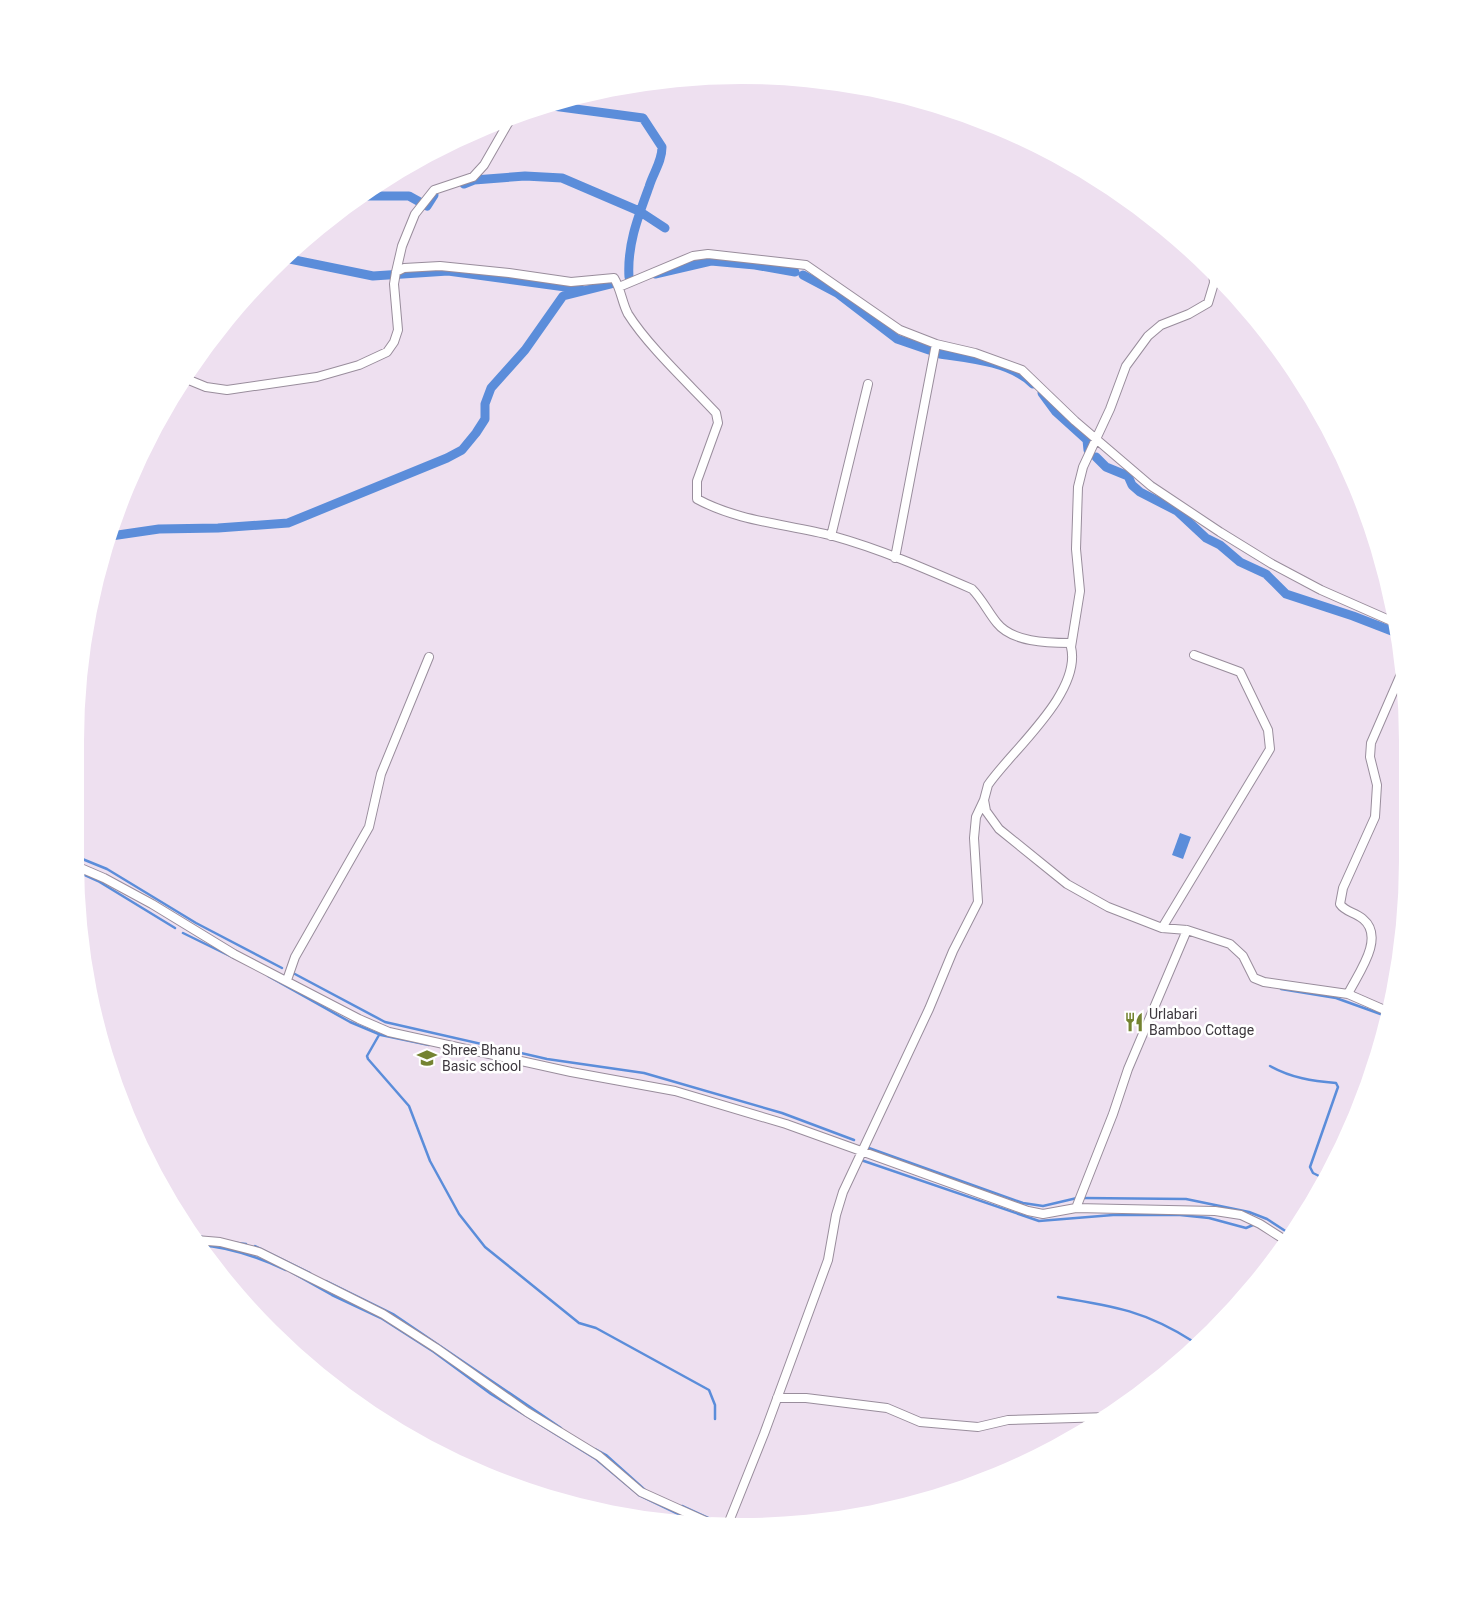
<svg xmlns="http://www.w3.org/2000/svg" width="1483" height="1602" font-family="Roboto,sans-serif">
  <rect width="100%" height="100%" fill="#eee0f0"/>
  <path fill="#5b8dda" d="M1180,833l11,4 -8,22 -11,-4z"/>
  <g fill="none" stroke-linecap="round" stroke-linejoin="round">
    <path stroke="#5b8dda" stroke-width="2.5" d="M75,856l32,13 89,54 86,45
      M76,871l22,10 77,47
      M183,933l51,25
      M293,973l92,49 162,37 97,14 138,40 72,27
      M268,976l82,46 31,13 48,10
      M1281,989l55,9 50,18
      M379,1035l-12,21 1,3 41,47 21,55 29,53 26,33 94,76 17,5 113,62 6,15v14
      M1270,1066c22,12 42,15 66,17l2,4 -28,80 3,6 12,6
      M866,1147l157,56 20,3 34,-8
      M861,1160l178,61 74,-6h67l29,3 37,10 7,-3
      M1083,1198l103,1 63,13 18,7 23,15
      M194,1235l8,2
      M237,1243l9,1
      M199,1245c31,2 59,12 87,25
      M255,1246l55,27
      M291,1272l41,23 49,23 53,34 57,42 105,65 43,36 62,30
      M326,1281l67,33 168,114
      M1058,1297c56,9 88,14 136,45
      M595,1449l11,6 39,35
      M682,1506l37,17"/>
    <path stroke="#5b8dda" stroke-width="9" d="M553,106l90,12 19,29c0,15 -9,26 -13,40 -11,30 -22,58 -20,90
      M464,184l10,-4 51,-4 37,2 77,33 26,17
      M360,196h49l18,10 7,-11
      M285,258l88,18 75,-5 132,18
      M655,274l56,-13 44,4 40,7
      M803,275l34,18 60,46 32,11
      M940,354c29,4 71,8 93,30
      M1042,393l14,19 31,28 1,10
      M1096,457l10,10 22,9 4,9 8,7 37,19 29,27 14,7 20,17 26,12 20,20 67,22 44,17
      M111,536l48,-7 59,-1 70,-5 159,-65 15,-8 14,-17 9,-14v-15l6,-16 34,-38 38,-54 48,-12"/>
    <defs>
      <path id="street" d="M1213,270l1,13 -6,20 -19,11 -28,11 -13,11 -22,30 -16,43 -27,58 -5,20 -2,62 4,42 -9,56c11,46 -60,104 -83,138l-4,15 2,11 13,18 68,55 41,23 54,21 25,2 43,14 13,12 11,22 10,4 84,12 39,17
        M396,272l8,-4 36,-2 69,7 62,9 43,-4c7,11 8,25 14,36 20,32 61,70 88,99l2,10 -21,58v18c42,23 91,25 136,37 47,13 93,33 139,53 10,10 16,23 25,34 15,19 50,20 73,20l1,4
        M619,287l74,-31 15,-2 98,11 94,65 36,14 39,9 47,17 53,51 76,65 69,46 52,32 49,26 75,33
        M184,378l22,9 21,3 90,-13 42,-12 28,-13 7,-10 4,-12 -4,-46 2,-12 6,-26 13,-32 19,-24 39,-13 11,-12 27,-47
        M831,536l37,-152
        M895,558l41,-214
        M76,866l28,12 48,26 82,50 125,65 30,13 182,40 104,19 111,33 242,87 15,3 33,-6 139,3 26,4 19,9 25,16
        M1162,928l108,-179 -2,-19 -28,-58 -46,-17
        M287,980l8,-23 74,-130 12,-53 48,-117
        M1348,994c9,-19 38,-56 15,-75 -8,-7 -18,-7 -23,-15l3,-16 32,-71 2,-32 -7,-28 1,-14 30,-69
        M1076,1208l37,-94 15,-45 59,-139
        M196,1240l24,2 39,10 124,62 53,34 91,64 72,44 42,36 73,33
        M777,1398h29l81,10 33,14 58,5 30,-7 100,-3
        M728,1524l36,-90 64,-174 8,-45 7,-23 86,-183 24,-58 25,-49 -4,-64 2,-21 8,-17"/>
    </defs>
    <use href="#street" stroke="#998d9c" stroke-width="10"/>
    <use href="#street" stroke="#fff" stroke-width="8"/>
  </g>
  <defs>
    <symbol id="restaurant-bare" viewBox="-9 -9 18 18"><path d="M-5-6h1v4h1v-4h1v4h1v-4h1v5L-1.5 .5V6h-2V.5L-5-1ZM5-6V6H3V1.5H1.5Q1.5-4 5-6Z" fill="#748331" stroke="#fff" stroke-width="2.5" paint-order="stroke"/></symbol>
    <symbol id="school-bare" viewBox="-9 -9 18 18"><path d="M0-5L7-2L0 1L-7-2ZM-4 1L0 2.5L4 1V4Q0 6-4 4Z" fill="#748331" stroke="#fff" stroke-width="2.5" paint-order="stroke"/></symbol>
  </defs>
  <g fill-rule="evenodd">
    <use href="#restaurant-bare" x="1120" y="1008" width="28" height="28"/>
    <use href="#school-bare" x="413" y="1044" width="28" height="28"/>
  </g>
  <g text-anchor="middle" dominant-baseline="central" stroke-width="5" stroke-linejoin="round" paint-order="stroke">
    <g font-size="14" fill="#3d383e" stroke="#fff" text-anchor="start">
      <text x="1149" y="1014">Urlabari<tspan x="1149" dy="16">Bamboo Cottage</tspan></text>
      <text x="442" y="1050">Shree Bhanu<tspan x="442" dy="16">Basic school</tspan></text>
    </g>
  </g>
  <path d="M0 0H1483V1602H0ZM741 84H742A657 657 0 0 1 1399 741V861A657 657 0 0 1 742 1518H741A657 657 0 0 1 84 861V741A657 657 0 0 1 741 84Z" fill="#fff" fill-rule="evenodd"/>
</svg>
